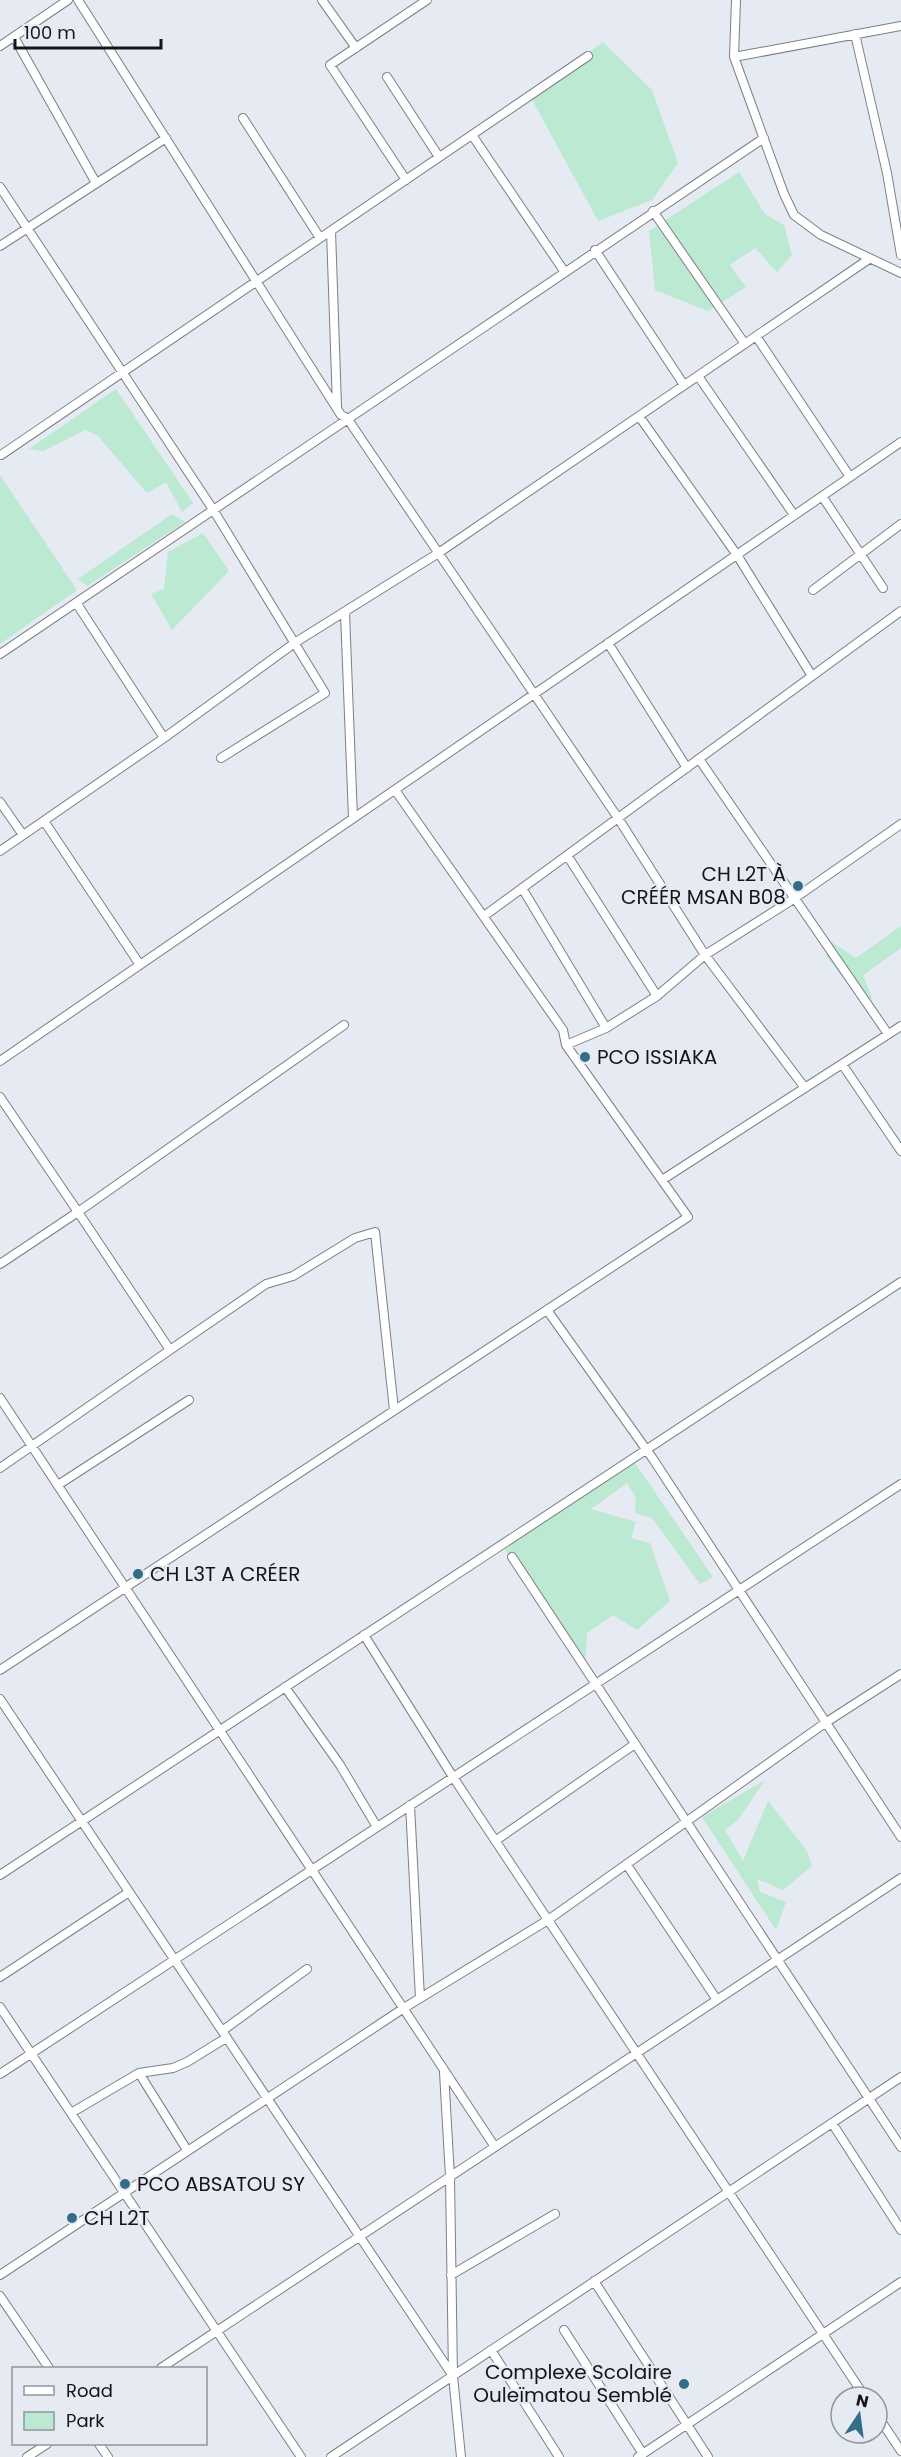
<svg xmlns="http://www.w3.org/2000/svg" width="901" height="2457" font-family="Poppins,sans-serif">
  <rect width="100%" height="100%" fill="#e6eaf2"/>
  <path fill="#bbe9d2" d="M603,42l49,48 26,73 -26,37 -54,21 -69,-127z
    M739,172l26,42 19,11 8,30 -15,17 -22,-24 -25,17 16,22 -38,24 -53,-21 -6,-59z
    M116,389l77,114 -11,9 -16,-30 -19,11 -49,-57 -13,-6 -42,21 -14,-2z
    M0,475l77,115 -77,54z
    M172,514l13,8 -98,64 -9,-7z
    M203,533l26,38 -57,59 -21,-36 13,-5 4,-37z
    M901,926v22l-38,27 9,23 -9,5 -37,-47 4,-15 26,17z
    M635,1463l78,114 -13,7 -48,-66 -17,-5 1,-15 -9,-15 -36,26 45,13 -5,16 19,5 20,58 -33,29 -24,-15 -26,18 -2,33 -81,-118z
    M765,1780l-27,40 -13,10 18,31 25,-60 39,50 5,15 -29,24 -26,-11 3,13 26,10 -10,28 -74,-113z"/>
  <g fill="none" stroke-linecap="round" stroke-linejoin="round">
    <defs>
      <path id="street" d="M78,0l263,415 6,3 271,400 87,137 100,133
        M322,0l34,48
        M736,0l-2,57 50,137 10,21 27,20 80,38
        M855,34l32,139 14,82
        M14,37l82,146
        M0,46l68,-46
        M734,57l167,-31
        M387,77l52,80
        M243,118l77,120
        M472,135l92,136
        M406,180l-76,-115 97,-65
        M0,187l214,324 111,182 -104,65
        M653,211l92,133
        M331,231l6,175
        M0,246l166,-108
        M595,250l89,135
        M756,336l94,141
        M698,376l96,139
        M639,416l98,139 75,121
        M1,455l587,-399
        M822,496l61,92
        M813,590l88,-66
        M77,604l87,134
        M345,613l8,205
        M608,643l79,125
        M0,654l764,-516
        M699,759l189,275
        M0,802l23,33
        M44,821l96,144
        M0,851l164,-113 132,-96 141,-88 432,-295
        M567,855l90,141
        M522,888l84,140
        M484,916l417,-305
        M566,1045l40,-17 51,-32 48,-41 90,-57 106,-74
        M0,1061l901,-619
        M842,1064l59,87
        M0,1097l78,115 -78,52
        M662,1180l239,-154
        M547,1310l106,149 248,378
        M170,1350l96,-66 27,-8 62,-38 20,-6 19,178
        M0,1398l495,749
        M0,1468l170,-118 -92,-138 266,-187
        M58,1485l131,-85
        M512,1557l389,590
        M364,1635l89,142 412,620
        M0,1670l688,-453 -122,-172 -3,-15 -168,-240
        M285,1687l55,78 37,62
        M0,1699l453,677
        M410,1805l10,193
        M495,1841l140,-97
        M627,1865l90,135
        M0,1875l901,-593
        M0,1977l129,-85
        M0,2007l301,450
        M222,2031l85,-62
        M444,2072l6,105 3,199 8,81
        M139,2073l48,77
        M0,2074l901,-590
        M71,2113l68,-40 34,-5 14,-6 39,-24
        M832,2123l69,107
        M0,2275l404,-267 144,-88 277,-197 76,-49
        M451,2275l104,-61
        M594,2281l114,176
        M0,2296l49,72
        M564,2330l79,124
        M491,2350l68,107
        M161,2368l740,-490
        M877,2415l24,36
        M99,2444l9,13
        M27,2457l20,-13
        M331,2457l570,-380
        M638,2457l263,-175"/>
    </defs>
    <use href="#street" stroke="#7b7f86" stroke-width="10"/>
    <use href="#street" stroke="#fff" stroke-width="8"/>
  </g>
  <g fill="#346d87" stroke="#e6eaf2" stroke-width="2">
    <circle cx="798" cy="886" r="6"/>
    <circle cx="585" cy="1057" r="6"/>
    <circle cx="138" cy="1574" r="6"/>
    <circle cx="125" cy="2184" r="6"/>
    <circle cx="72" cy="2218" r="6"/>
    <circle cx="684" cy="2384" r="6"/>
  </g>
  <g text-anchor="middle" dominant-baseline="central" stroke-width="4.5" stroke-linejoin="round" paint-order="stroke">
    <g font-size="20" fill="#131518" stroke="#e6eaf2" text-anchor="start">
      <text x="786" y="874" text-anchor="end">CH L2T À<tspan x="786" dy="23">CRÉÉR MSAN B08</tspan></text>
      <text x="597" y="1057">PCO ISSIAKA</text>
      <text x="150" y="1574">CH L3T A CRÉER</text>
      <text x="137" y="2184">PCO ABSATOU SY</text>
      <text x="84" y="2218">CH L2T</text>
      <text x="672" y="2372" text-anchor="end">Complexe Scolaire<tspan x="672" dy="23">Ouleïmatou Semblé</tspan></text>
    </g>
  </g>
  <rect x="12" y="2367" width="195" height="78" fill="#e6eaf2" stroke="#92959b" stroke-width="1.5"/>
  <rect x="24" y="2386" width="30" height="9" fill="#ffffff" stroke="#92959b" stroke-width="1.5"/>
  <text x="66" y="2397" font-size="18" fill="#131518">Road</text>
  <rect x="24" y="2412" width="30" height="18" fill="#bbe9d2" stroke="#92959b" stroke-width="1.5"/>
  <text x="66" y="2427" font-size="18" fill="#131518">Park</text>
  <g transform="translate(859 2415) rotate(13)"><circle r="28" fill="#e6eaf2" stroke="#92959b" stroke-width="1.5"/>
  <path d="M0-4.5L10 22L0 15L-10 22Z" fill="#346d87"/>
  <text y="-9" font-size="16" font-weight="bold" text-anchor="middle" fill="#131518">N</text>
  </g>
  <path d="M15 39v9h146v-9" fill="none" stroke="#131518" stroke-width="3"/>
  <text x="24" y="39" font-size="18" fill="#131518" stroke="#e6eaf2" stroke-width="4.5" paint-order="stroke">100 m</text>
</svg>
